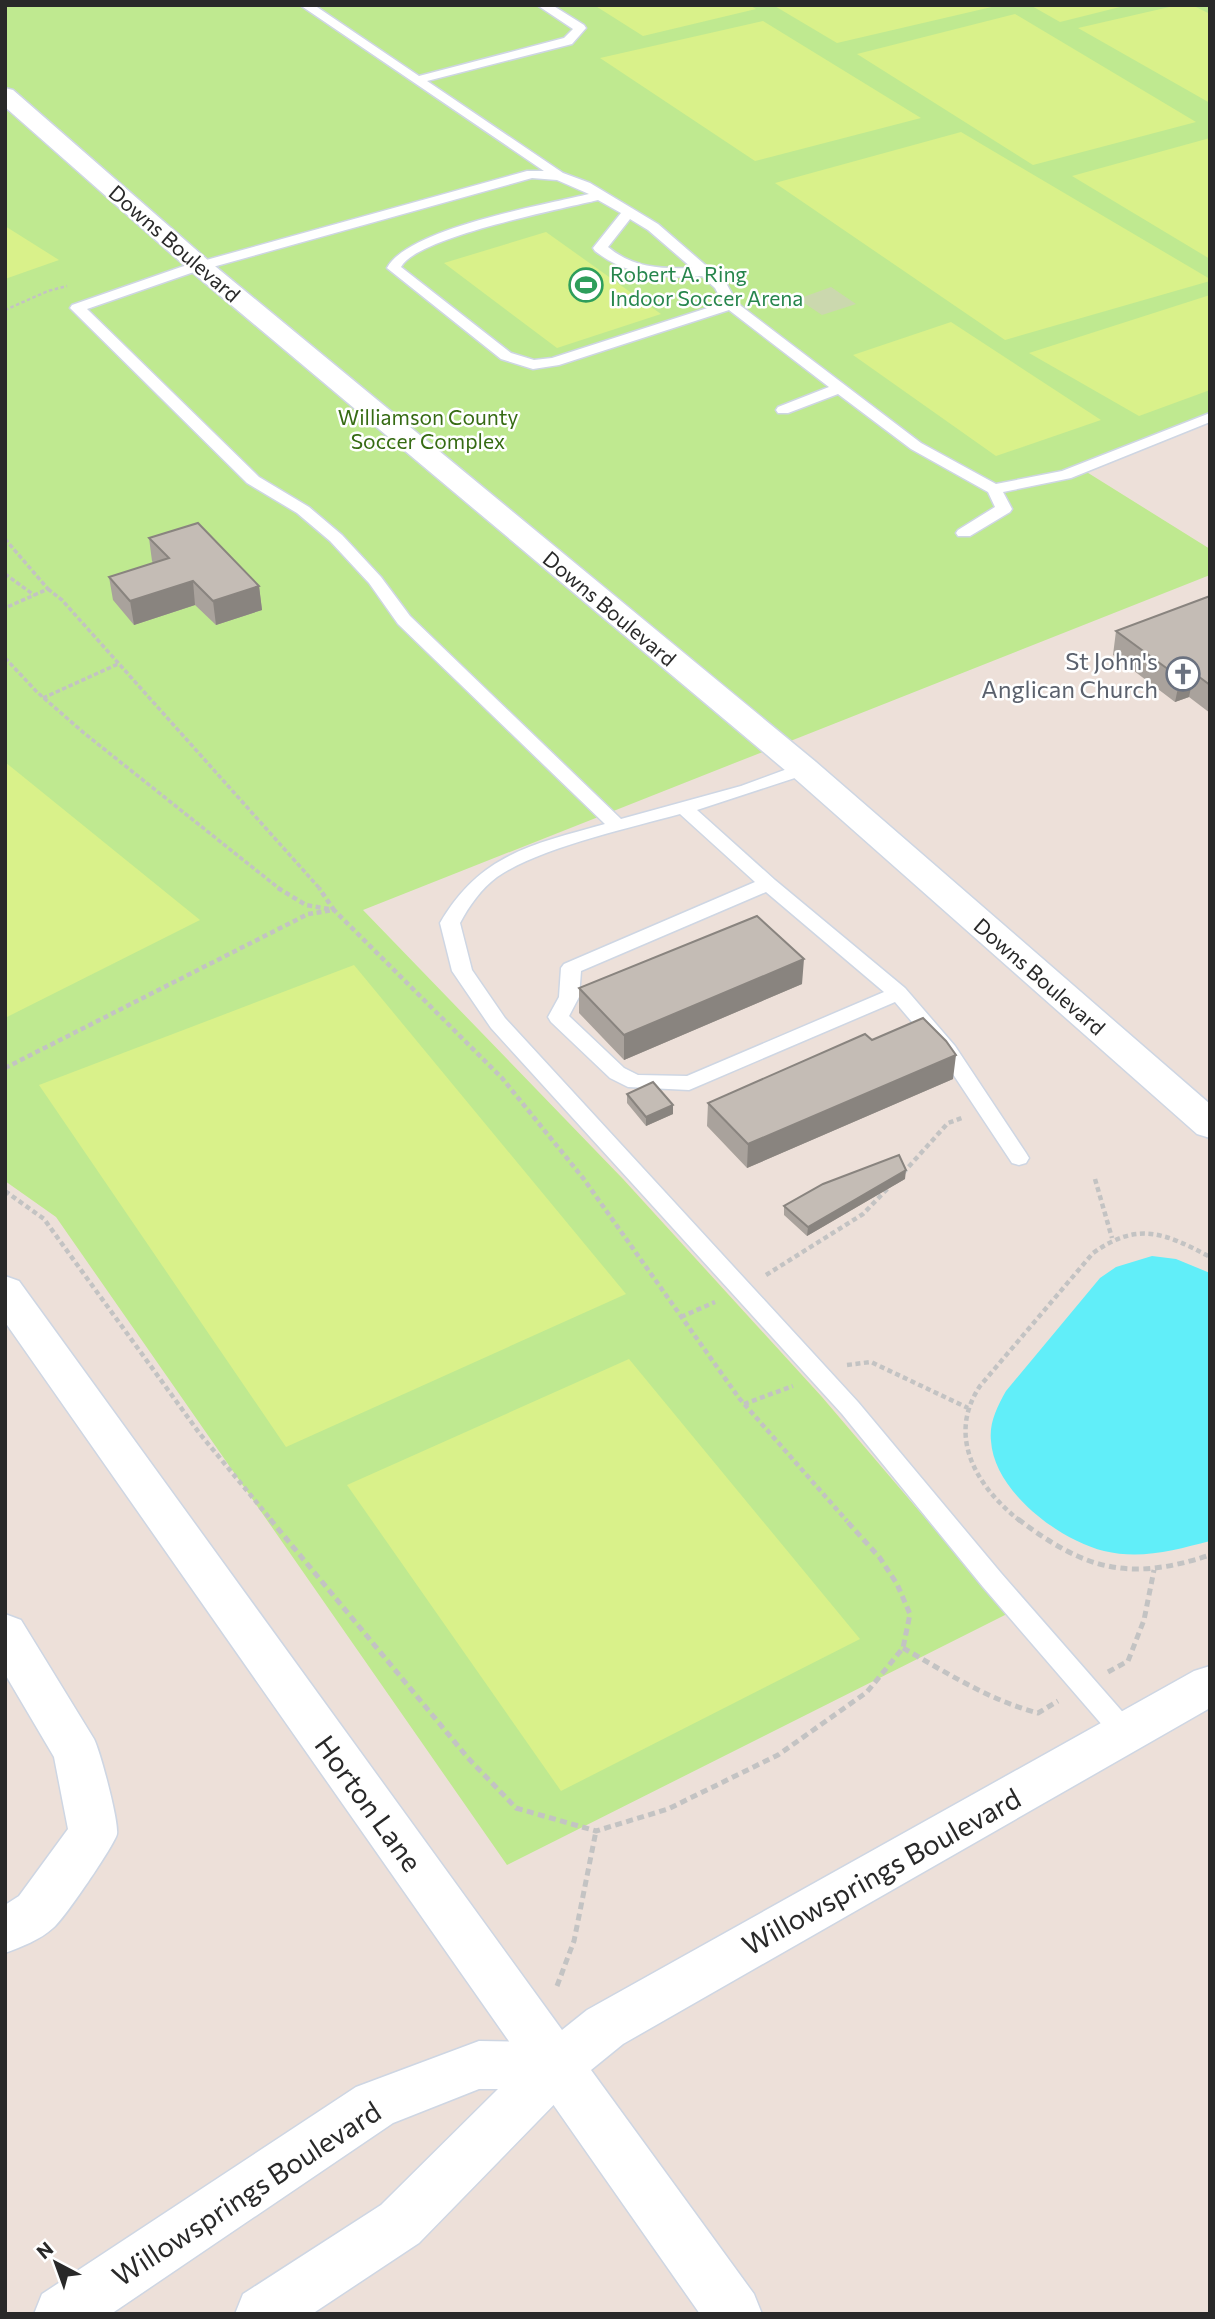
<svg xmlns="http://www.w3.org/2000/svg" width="1215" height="2319" font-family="Commissioner,sans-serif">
  <rect width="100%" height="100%" fill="#ede0d9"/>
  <path fill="#bfe990" d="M5,5h1205v418l-125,48 125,78v26l-847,335 260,269 199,218 185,217 -500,251 -451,-648 -51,-36z"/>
  <path fill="#cbd8ae" d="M831,287l25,17 -34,11 -24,-16z"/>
  <path fill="#d9f18a" d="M594,5h155l7,4 -113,27z
    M773,5h222l1,1 -159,37z
    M1030,5h98l-68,17z
    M1178,5h14l18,9v89l-132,-75z
    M1015,14l181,108 -163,43 -176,-111z
    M763,21l158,97 -166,43 -155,-103z
    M961,132l249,147v2l-205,59 -230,-157z
    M1210,138v121l-138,-83z
    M5,226l54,34 -54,19z
    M546,232l115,82 -104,34 -113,-85z
    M1210,295v95l-71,26 -110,-63z
    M951,322l150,98 -105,36 -143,-101z
    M5,762l195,158 -195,98z
    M354,965l272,329 -340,153 -247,-362z
    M629,1359l231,280 -299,152 -214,-306z"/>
  <path fill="#61eef9" d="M1152,1256l24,3 34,14v268c-35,9 -69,19 -106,10 -45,-11 -110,-60 -113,-110 -2,-18 6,-34 15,-50l94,-113 16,-11z"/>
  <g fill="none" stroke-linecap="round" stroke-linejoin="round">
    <defs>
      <path id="service" d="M300,5h14l105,71 145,-38 9,-9 -36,-24h15l32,20 2,3 -14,16 -145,37 136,92 27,10 68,41 68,59 11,20 184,140 75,41 66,-13 148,-58v9l-139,56 -68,14 9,17 -2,3 -40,24h-12l-2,-3 2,-3 37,-23 -7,-15 -77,-43 -73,-55 -50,19h-10l-2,-3 2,-3 51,-20 -100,-77 -170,55 -26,4 -32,-10 -114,-91c21,-40 157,-63 202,-74l-32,-14 -25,-2 -341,95 -104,36 172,168 50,30 33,28 39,42 29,39 211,203 120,-33 57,-21h12l3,4 -3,4 -113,37 78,70 130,108 50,58 71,107 3,5 -3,5 -7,2 -7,-2 -71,-107 -46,-54 -206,88 -61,-3 -18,-9 -59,-56 -3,-5 11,-20 2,-29 3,-4 191,-82 -75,-68c-51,14 -141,34 -183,63 -16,12 -28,29 -37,46l12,47 33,48 353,384 143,171 133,152 4,8 -4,8 -9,3 -9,-3 -133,-154 -141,-173 -351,-386 -39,-57 -12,-48c40,-69 93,-79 165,-99l-207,-200 -29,-41 -39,-42 -33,-28 -50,-30 -177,-175 2,-3 109,-38 346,-96h17zM598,200l23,13 -28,35 2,3c32,25 67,27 107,25l13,12 8,15 -171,55 -18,2 -23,-7 -110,-86c15,-30 161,-58 197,-67zM630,219l18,11 44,38c-31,1 -59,0 -84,-21zM766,892l118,100 -197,84 -49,-1 -14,-7 -55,-52 10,-19 2,-26z"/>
      <path id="minor" d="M5,1614l16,6 73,119c6,12 25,82 23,95 -2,10 -54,87 -64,94 -13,12 -32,19 -48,25v-48l14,-9 49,-67 -14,-72 -49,-83z
        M479,2041l78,1 18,7 8,17 -8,17 -156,160 -107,71h-77l8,-20 138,-89 117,-116h-19l-86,34 -282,191h-77l8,-20 314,-207z"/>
      <path id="tertiary" d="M5,88l8,2 197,172 606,500 394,342v34l-13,-4 -405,-358 -600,-504 -187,-165z
        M5,1276l14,5 543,749 25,-20 607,-339 16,-5v42l-587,336 -32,26 163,224 8,20h-62l-695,-992z"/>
    </defs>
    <use href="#service" stroke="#ced6e3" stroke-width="3"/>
    <use href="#minor" stroke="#ced6e3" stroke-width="3"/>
    <use href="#tertiary" stroke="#ced6e3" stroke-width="3"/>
    <path stroke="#c3c3c3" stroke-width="2.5" stroke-dasharray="3.5 2.5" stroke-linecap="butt" d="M5,310l43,-19 19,-5"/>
    <path stroke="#c3c3c3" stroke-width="3.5" stroke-dasharray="4.5 2.5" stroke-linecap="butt" d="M5,539l43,50 -43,19
      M5,574l29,21
      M48,589l14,11 259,290
      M5,658l32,34 47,41 197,157
      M43,698l75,-34"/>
    <path stroke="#c3c3c3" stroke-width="4.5" stroke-dasharray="5 3.5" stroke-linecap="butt" d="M278,888l28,17 28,5 168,168 81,100 156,220 108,123
      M5,1068l303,-154 26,-4 -15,-22
      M903,1173l45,-50 14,-5
      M1095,1179l17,59
      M5,1191l39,28 156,215 72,87
      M766,1275l97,-61 26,-27
      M681,1317l34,-15
      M847,1365l24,-3 97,46
      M744,1404l49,-18
      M1020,1521c-43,-34 -74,-84 -40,-135l113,-133c45,-32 72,-20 117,4"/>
    <path stroke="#c3c3c3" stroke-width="5" stroke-dasharray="7 4.5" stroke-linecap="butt" d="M270,1519l198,239 48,50 80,23 72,-22 110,-54 89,-63 36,-44 7,-34 -13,-30 -17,-26 -35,-39
      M1018,1519c67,51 111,63 192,36
      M903,1648c44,25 86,52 135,65l20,-12
      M1108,1672l20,-11 16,-41 10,-50
      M557,1986l17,-45 22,-110"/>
    <use href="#service" fill="#fff" fill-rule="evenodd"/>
    <use href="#minor" fill="#fff" fill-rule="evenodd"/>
    <use href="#tertiary" fill="#fff" fill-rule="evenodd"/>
  </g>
  <path fill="#a9a29c" d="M149,538l110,48 3,24 -46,15 -21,-20 -61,20 -21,-25 -4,-23 44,-14 -1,-2z
    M1210,596v117l-21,-16 -14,5 -62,-47 3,-24z
    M802,984l-178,76 -45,-47v-25z
    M872,1040l81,39 -206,89 -40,-42 1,-23z
    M627,1094l46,11v9l-27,12 -19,-23z
    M905,1179l-98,57 -23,-21v-9z"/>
  <path fill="#89847f" d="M193,581l2,24 -61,20 -4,-24z
    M259,586l3,24 -46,15 -3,-24z
    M1194,673l-5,24 -14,5 5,-24z
    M804,959l-2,25 -178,76v-25z
    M956,1055l-3,24 -206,89 1,-24z
    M673,1105v9l-27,12v-9z
    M906,1170l-1,9 -98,57 1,-9z"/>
  <path fill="#c4bcb5" stroke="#89847f" stroke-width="2" d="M198,523l61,63 -46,15 -20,-20 -63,20 -21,-24 60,-19 -20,-20z
    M1210,596v89l-16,-12 -14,5 -64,-47z
    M757,916l47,43 -180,76 -45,-47z
    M923,1018l23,23 10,14 -208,89 -40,-41 157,-69 7,6z
    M653,1082l20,23 -27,12 -19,-23z
    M899,1155l7,15 -98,57 -24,-21 39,-22z"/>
  <defs>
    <symbol id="stadium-ring" viewBox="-11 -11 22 22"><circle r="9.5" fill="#fff" stroke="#2e9e5b" stroke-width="1.5"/><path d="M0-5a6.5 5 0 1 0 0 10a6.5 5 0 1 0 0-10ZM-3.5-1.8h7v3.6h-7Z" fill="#2e9e5b"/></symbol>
    <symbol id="church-ring" viewBox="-11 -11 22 22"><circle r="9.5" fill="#fff" stroke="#6b7280" stroke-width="1.5"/><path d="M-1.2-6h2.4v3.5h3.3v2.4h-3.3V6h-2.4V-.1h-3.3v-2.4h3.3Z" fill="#6b7280"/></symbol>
  </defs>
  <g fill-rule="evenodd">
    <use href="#stadium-ring" x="567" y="266" width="38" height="38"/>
    <use href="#church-ring" x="1164" y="655" width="38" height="38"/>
  </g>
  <g text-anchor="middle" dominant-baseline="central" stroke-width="5" stroke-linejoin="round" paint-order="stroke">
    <g font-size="21" fill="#292929" stroke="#fff">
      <text transform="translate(175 243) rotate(41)">Downs Boulevard</text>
      <text transform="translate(610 608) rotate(40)">Downs Boulevard</text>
      <text transform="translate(1040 976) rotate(41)">Downs Boulevard</text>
    </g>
    <g font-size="21" fill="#27864d" stroke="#fff" text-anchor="start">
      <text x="610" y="273">Robert A. Ring<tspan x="610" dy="24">Indoor Soccer Arena</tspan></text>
    </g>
    <g font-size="21" fill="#366b13" stroke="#fff">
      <text x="428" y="416">Williamson County<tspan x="428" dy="24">Soccer Complex</tspan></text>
    </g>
    <g font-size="24" fill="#5b616d" stroke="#fff" text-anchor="end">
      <text x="1158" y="660">St John's<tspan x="1158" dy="28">Anglican Church</tspan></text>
    </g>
    <g font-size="28" fill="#292929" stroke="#fff">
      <text transform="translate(369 1803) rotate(54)">Horton Lane</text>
      <text transform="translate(881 1871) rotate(-29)">Willowsprings Boulevard</text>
      <text transform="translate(246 2193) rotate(-33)">Willowsprings Boulevard</text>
    </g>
  </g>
  <rect width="1215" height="2319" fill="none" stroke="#292929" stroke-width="14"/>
  <g transform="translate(56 2263) rotate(319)" stroke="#ffffff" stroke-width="5" paint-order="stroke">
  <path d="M0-5L12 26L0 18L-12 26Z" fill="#292929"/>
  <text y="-10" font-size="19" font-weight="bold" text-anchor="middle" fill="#292929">N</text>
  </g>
</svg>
